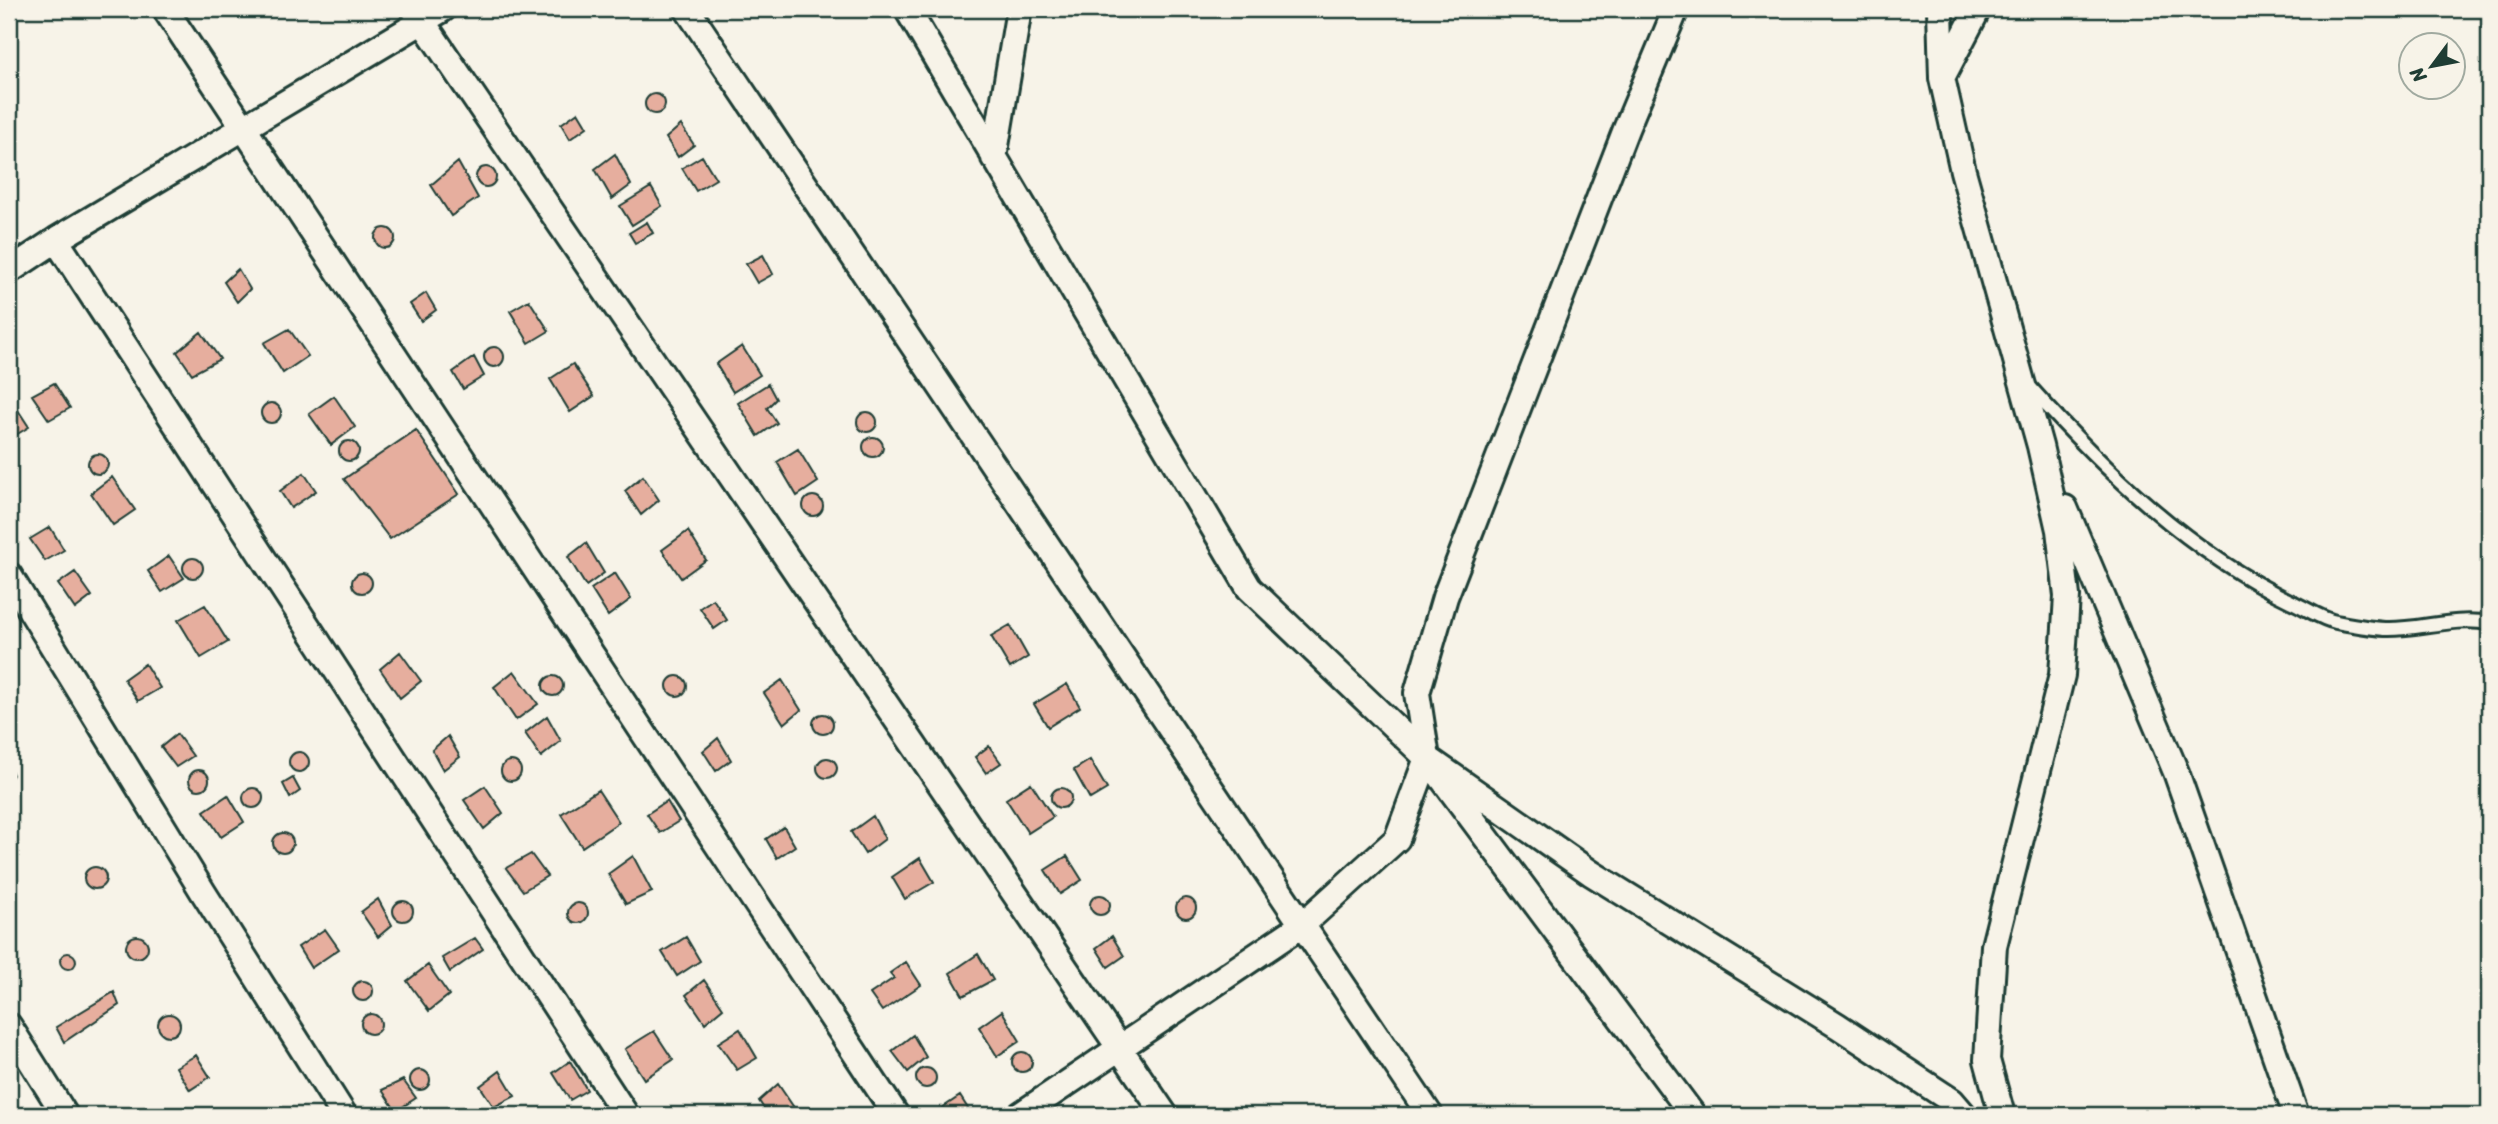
<svg xmlns="http://www.w3.org/2000/svg" width="2498" height="1124" font-family="Sriracha,sans-serif">
  <rect width="100%" height="100%" fill="#f7f3e8"/>
  <filter id="ink" filterUnits="userSpaceOnUse"><feTurbulence type="fractalNoise" baseFrequency=".0143" numOctaves="2"/><feDisplacementMap in="SourceGraphic" scale="14" xChannelSelector="R" yChannelSelector="G"/><feConvolveMatrix kernelMatrix="1 2 1 2 8 2 1 2 1" color-interpolation-filters="sRGB"/></filter>
  <g filter="url(#ink)">
    <path fill="#e6ae9e" stroke="#1f3d34" stroke-width="2" d="M645 104a10 10 0 1 1 20 0a10 10 0 1 1-20 0Z
      M578,112l9,15 -17,12 -9,-15z
      M681,125l13,20 -16,12 -12,-19z
      M615,154l16,31 -19,14 -17,-30z
      M702,156l14,23 -20,12 -14,-23z
      M458,162l20,36 -27,18 -20,-31z
      M476 177a10 10 0 1 1 20 0a10 10 0 1 1-20 0Z
      M651,187l11,19 -30,19 -12,-19z
      M647,222l6,11 -18,10 -6,-10z
      M375 238a10 10 0 1 1 20 0a10 10 0 1 1-20 0Z
      M763,255l10,19 -16,9 -11,-19z
      M238,269l12,20 -13,13 -13,-20z
      M426,293l10,17 -15,11 -11,-17z
      M529,300l20,31 -20,12 -19,-32z
      M289,329l19,27 -25,17 -19,-30z
      M201,332l19,27 -28,15 -15,-22z
      M742,346l18,29 -27,17 -17,-28z
      M484 357a10 10 0 1 1 20 0a10 10 0 1 1-20 0Z
      M474,357l10,19 -21,13 -10,-17z
      M573,364l21,32 -24,16 -20,-33z
      M54,383l16,25 -21,12 -17,-25z
      M768,384l8,15 -9,9 10,15 -19,13 -20,-33z
      M334,396l21,31 -24,18 -22,-31z
      M261 413a10 10 0 1 1 20 0a10 10 0 1 1-20 0Z
      M16,407l13,20 -20,12v-28z
      M857 422a10 10 0 1 1 20 0a10 10 0 1 1-20 0Z
      M416,430l43,64 -69,45 -46,-60z
      M863 447a10 10 0 1 1 20 0a10 10 0 1 1-20 0Z
      M339 451a10 10 0 1 1 20 0a10 10 0 1 1-20 0Z
      M798,449l20,33 -21,14 -20,-34z
      M88 464a10 10 0 1 1 20 0a10 10 0 1 1-20 0Z
      M304,473l12,18 -25,17 -11,-17z
      M643,476l16,24 -18,15 -16,-24z
      M112,477l23,33 -22,15 -22,-32z
      M803 506a10 10 0 1 1 20 0a10 10 0 1 1-20 0Z
      M50,527l14,23 -19,11 -15,-22z
      M688,531l18,29 -25,18 -19,-28z
      M586,543l18,30 -18,13 -18,-29z
      M169,556l15,22 -22,14 -14,-21z
      M183 568a10 10 0 1 1 20 0a10 10 0 1 1-20 0Z
      M75,572l17,24 -17,13 -17,-25z
      M352 583a10 10 0 1 1 20 0a10 10 0 1 1-20 0Z
      M615,573l16,26 -23,17 -17,-27z
      M713,599l14,21 -13,9 -14,-21z
      M205,605l23,37 -27,16 -23,-38z
      M1010,625l18,32 -18,11 -19,-32z
      M400,652l21,29 -21,17 -20,-29z
      M145,664l15,24 -22,13 -14,-22z
      M514,671l24,33 -22,16 -22,-33z
      M543 686a10 10 0 1 1 20 0a10 10 0 1 1-20 0Z
      M667 686a10 10 0 1 1 20 0a10 10 0 1 1-20 0Z
      M782,680l19,30 -17,14 -20,-31z
      M1067,684l13,23 -32,20 -14,-23z
      M813 724a10 10 0 1 1 20 0a10 10 0 1 1-20 0Z
      M547,716l14,25 -20,16 -16,-24z
      M177,734l16,22 -17,11 -15,-20z
      M448,736l12,21 -17,13 -11,-20z
      M718,738l13,22 -15,11 -13,-20z
      M989,746l12,17 -15,10 -11,-16z
      M289 762a10 10 0 1 1 20 0a10 10 0 1 1-20 0Z
      M817 768a10 10 0 1 1 20 0a10 10 0 1 1-20 0Z
      M1090,760l17,29 -17,10 -16,-29z
      M501 771a10 10 0 1 1 20 0a10 10 0 1 1-20 0Z
      M9,765l4,10 -4,6z
      M189 780a10 10 0 1 1 20 0a10 10 0 1 1-20 0Z
      M293,778l7,13 -10,7 -7,-14z
      M1031,783l22,34 -25,16 -22,-34z
      M485,786l18,27 -19,16 -20,-29z
      M1051 798a10 10 0 1 1 20 0a10 10 0 1 1-20 0Z
      M243 798a10 10 0 1 1 20 0a10 10 0 1 1-20 0Z
      M598,790l21,32 -37,25 -21,-33z
      M228,795l16,27 -23,15 -17,-26z
      M667,801l12,20 -19,12 -13,-19z
      M873,816l12,23 -20,15 -14,-22z
      M784,827l11,19 -18,12 -11,-19z
      M273 843a10 10 0 1 1 20 0a10 10 0 1 1-20 0Z
      M531,854l16,22 -24,15 -17,-23z
      M633,856l19,36 -26,12 -18,-30z
      M1067,856l15,24 -22,14 -15,-24z
      M920,858l14,24 -29,17 -13,-22z
      M84 878a11 11 0 1 1 22 0a11 11 0 1 1-22 0Z
      M1090 905a10 10 0 1 1 20 0a10 10 0 1 1-20 0Z
      M1176 908a10 10 0 1 1 20 0a10 10 0 1 1-20 0Z
      M378,899l14,26 -14,12 -17,-25z
      M393 911a10 10 0 1 1 20 0a10 10 0 1 1-20 0Z
      M568 913a10 10 0 1 1 20 0a10 10 0 1 1-20 0Z
      M325,929l14,20 -28,19 -13,-21z
      M126 947a11 11 0 1 1 22 0a11 11 0 1 1-22 0Z
      M1112,936l12,20 -16,11 -12,-19z
      M686,937l14,24 -23,15 -15,-24z
      M475,938l8,11 -33,23 -8,-14z
      M60 961a8 8 0 1 1 16 0a8 8 0 1 1-16 0Z
      M978,954l15,26 -30,16 -13,-23z
      M906,962l15,23 -39,26 -12,-17 24,-16 -4,-5z
      M428,965l21,30 -20,16 -22,-30z
      M704,980l19,28 -18,15 -19,-28z
      M353 991a10 10 0 1 1 20 0a10 10 0 1 1-20 0Z
      M114,992l5,13 -55,37 -8,-15z
      M1002,1011l18,30 -23,15 -18,-29z
      M361 1024a10 10 0 1 1 20 0a10 10 0 1 1-20 0Z
      M158 1025a11 11 0 1 1 22 0a11 11 0 1 1-22 0Z
      M740,1029l17,29 -20,12 -19,-27z
      M654,1031l19,29 -29,19 -19,-30z
      M913,1035l13,22 -18,15 -16,-21z
      M1012 1062a10 10 0 1 1 20 0a10 10 0 1 1-20 0Z
      M196,1055l14,22 -20,13 -14,-23z
      M570,1061l17,29 -17,10 -17,-27z
      M916 1078a10 10 0 1 1 20 0a10 10 0 1 1-20 0Z
      M410 1080a10 10 0 1 1 20 0a10 10 0 1 1-20 0Z
      M500,1071l15,25 -21,11 -14,-21z
      M403,1080l13,18 -20,13 -14,-21z
      M778,1084l21,31h-31l-9,-14z
      M960,1096l12,19h-34l-2,-3z"/>
    <g fill="none" stroke-linecap="round" stroke-linejoin="round">
      <defs>
        <path id="lane" d="M2029,386c75,84 161,167 263,216 14,6 29,17 44,20 16,3 36,7 53,7 35,0 63,-12 100,-6"/>
        <path id="street" d="M165,9l731,1106
          M414,9l751,1106
          M687,9l743,1106
          M907,9l342,579 178,170 164,115 247,153 114,75 12,14
          M1676,9l-50,120 -181,468 -28,96 10,65 266,357
          M1940,9l2,69 21,93 77,275 19,84 8,66 -5,79 -68,271 -7,114 15,55
          M1944,74l34,-65
          M994,158l25,-149
          M56,240l570,875
          M9,271l47,-31 387,-231
          M2065,508l111,264 120,343
          M9,575l194,317 141,223
          M9,1026l56,89
          M1020,1115l282,-190 95,-86 30,-81"/>
      </defs>
      <use href="#lane" stroke="#1f3d34" stroke-width="18"/>
      <use href="#street" stroke="#1f3d34" stroke-width="30"/>
      <use href="#lane" stroke="#f7f3e8" stroke-width="12"/>
      <use href="#street" stroke="#f7f3e8" stroke-width="24"/>
    </g>
  </g>
  <rect width="2498" height="1124" fill="none" stroke="#f7f3e8" stroke-width="35"/>
  <rect x="18" y="18" width="2463" height="1089" fill="none" stroke="#1f3d34" stroke-width="2.5" filter="url(#ink)"/>
  <g transform="translate(2432 66) rotate(238)"><circle r="33" fill="#f7f3e8" stroke="#a1aaa0" stroke-width="2"/>
  <path d="M0-5L12 26L0 18L-12 26Z" fill="#1f3d34"/>
  <text y="-10" font-size="19" font-weight="bold" text-anchor="middle" fill="#1f3d34">N</text>
  </g>
</svg>
